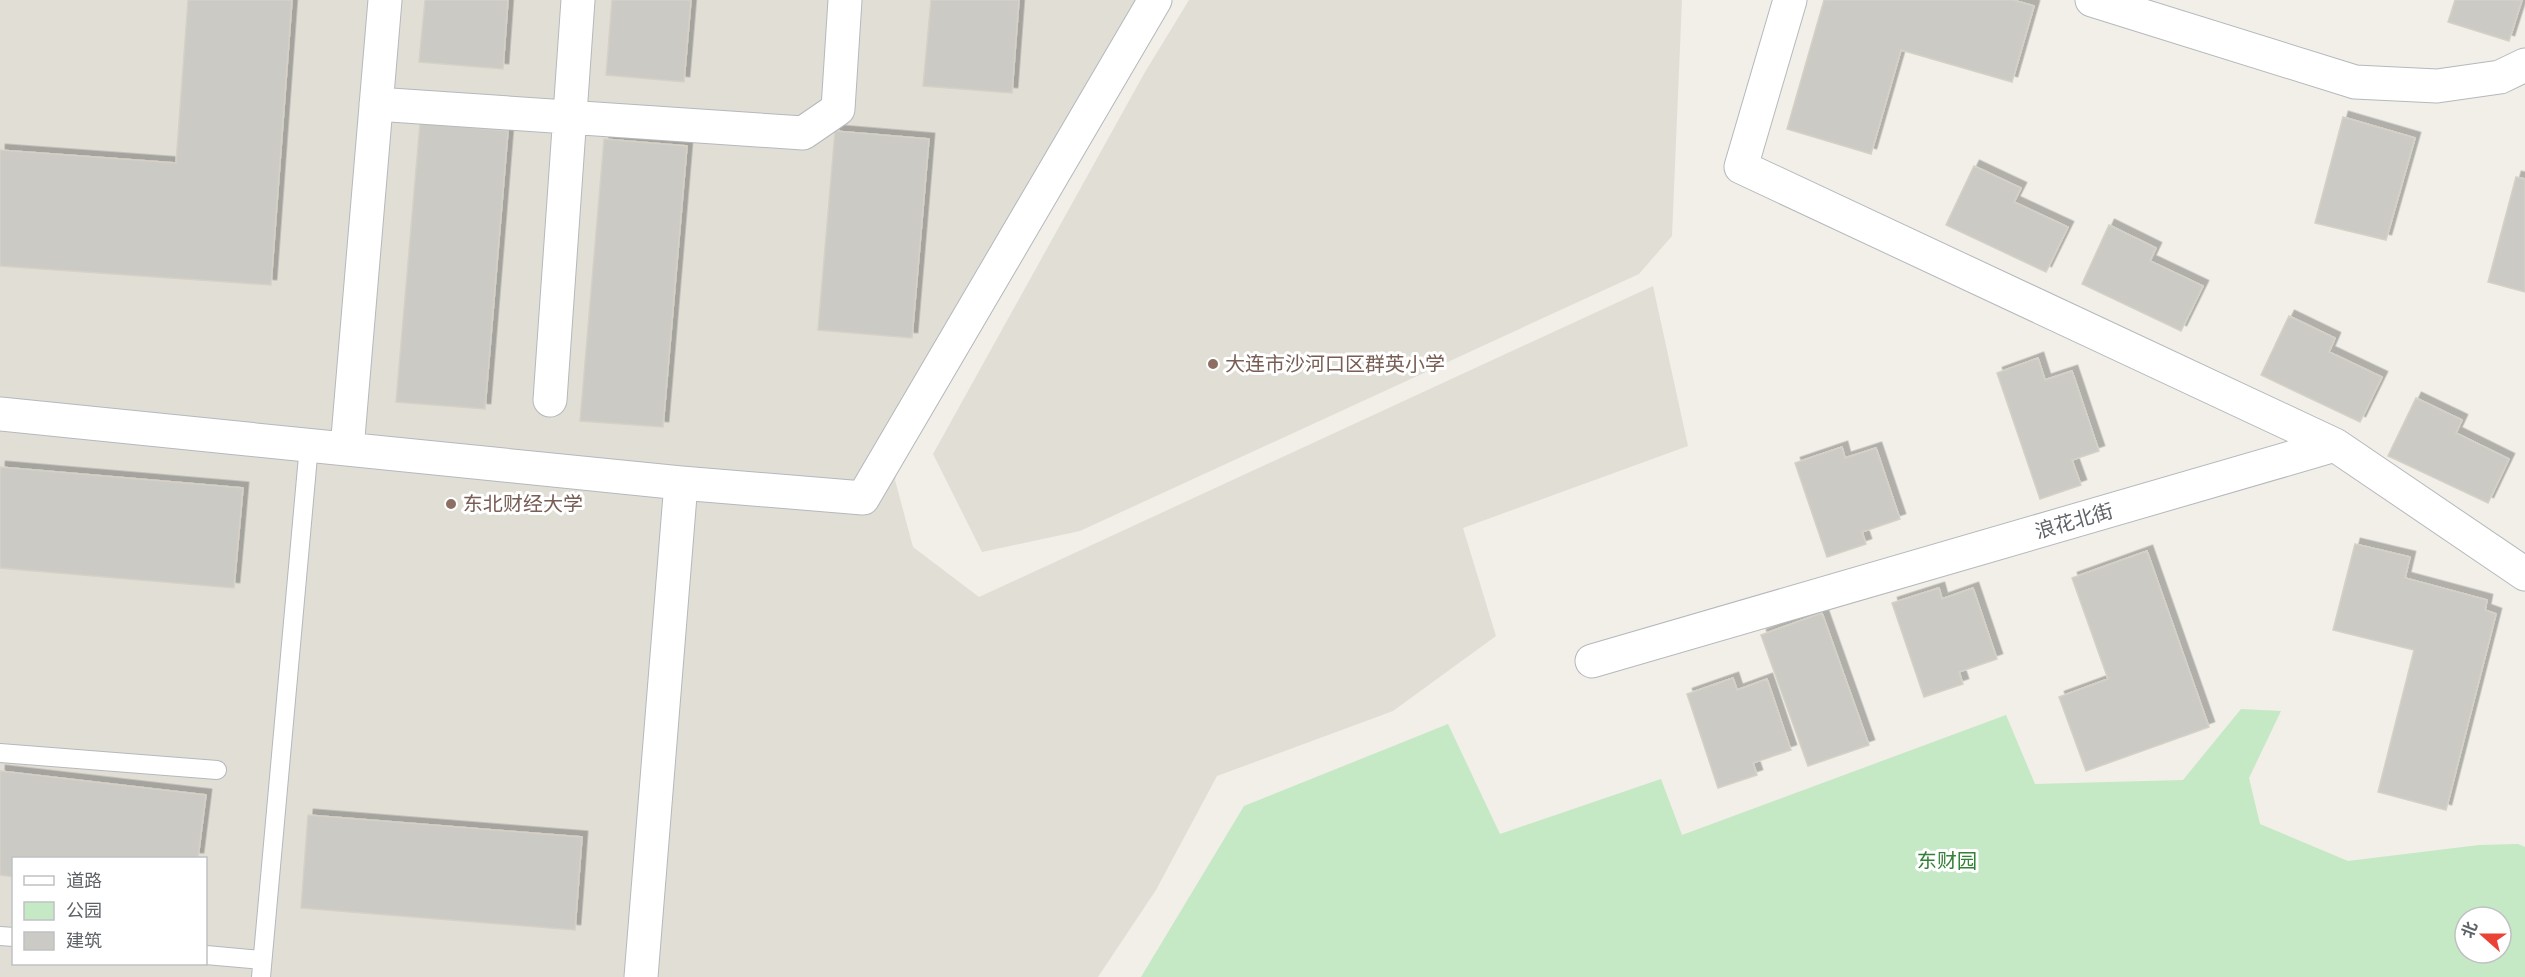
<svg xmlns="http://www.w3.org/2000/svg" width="2525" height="977" font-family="'Roboto Condensed','Noto Sans SC',sans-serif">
  <defs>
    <filter id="shadow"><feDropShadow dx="5.5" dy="-5.5" stdDeviation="0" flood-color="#0004"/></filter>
  </defs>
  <rect width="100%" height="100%" fill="#f1efe8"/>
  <path fill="#e1ded6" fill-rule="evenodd" d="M0,0h1158l-248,428 -15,52 18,67 66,50 674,-311 35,160 -225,82 33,108 -103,75 -176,65 -61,114 -58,87h-1098zM14,858h192v106h-192z
    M1189,0h493l-10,236 -33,38 -559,257 -98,21 -49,-98 212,-382z"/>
  <path fill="#c5e8c5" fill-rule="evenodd" d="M2241,709l40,2 -32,67 11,46 88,37 131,-16 39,-1 7,3v130h-1384l103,-171 204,-82 52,110 161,-55 21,56 324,-120 29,69 148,-4zM2465,917h36v36h-36z"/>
  <path fill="#cccac5" stroke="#d6d1c6" stroke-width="1.5" filter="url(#shadow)" d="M188,0h104l-21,285 -271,-19v-116l176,13z
    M425,0h83l-5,69 -84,-7z
    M612,0h79l-7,82 -78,-7z
    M931,0h88l-7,93 -89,-7z
    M1824,0h189l21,6 -22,76 -111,-32 -30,104 -84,-25z
    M2455,0h67l-13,41 -61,-19z
    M2343,117l72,21 -29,102 -71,-17z
    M420,123l88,8 -23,278 -89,-7z
    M835,131l94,8 -17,199 -94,-8z
    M604,139l83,7 -24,281 -83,-6z
    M1974,166l47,22 -7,14 54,25 -22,45 -100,-47z
    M2516,177l9,2v113l-37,-10z
    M2109,225l47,23 -6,13 53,25 -22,45 -99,-47z
    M2289,316l46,22 -6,14 53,25 -22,45 -99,-47z
    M2038,358l7,22 27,-9 27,80 -27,9 9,25 -41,14 -43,-126z
    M2416,398l46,22 -6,13 53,26 -21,44 -100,-47z
    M1842,447l3,11 31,-10 24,71 -38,13 4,12 -39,13 -32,-94z
    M0,467l243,21 -9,100 -234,-20z
    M2355,544l55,13 -5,21 82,22 -2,10 11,4 -50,196 -68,-18 36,-142 -81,-20z
    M2147,551l62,176 -123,44 -27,-74 49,-18 -36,-101z
    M1939,588l3,11 31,-11 24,71 -38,13 4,12 -39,13 -32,-94z
    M1822,613l47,132 -61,21 -47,-131z
    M1733,678l4,12 30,-11 24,71 -38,13 4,12 -39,13 -31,-94z
    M0,771l206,24 -8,63h-184v19l-14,-2z
    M308,815l274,22 -7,93 -274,-22z"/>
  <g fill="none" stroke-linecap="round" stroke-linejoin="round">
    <defs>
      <path id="lane" d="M0,753l217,17
        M0,936l14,1
        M206,955l56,5
        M261,977l48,-532"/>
      <path id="street" d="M1790,0l-49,167 594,278
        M2092,0l263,82 82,4 63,-9 25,-12
        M376,104l427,29 35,-24 7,-109
        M550,400l28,-400
        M0,414l681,69 182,15 292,-498
        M347,449l38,-449
        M1592,661l743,-216 190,129
        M641,977l40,-494"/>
    </defs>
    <use href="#lane" stroke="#b5b8bc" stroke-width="20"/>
    <use href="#street" stroke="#b5b8bc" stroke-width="35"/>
    <use href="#lane" stroke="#fff" stroke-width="18"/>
    <use href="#street" stroke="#fff" stroke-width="33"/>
  </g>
  <g fill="#8d6e63" stroke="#fff" stroke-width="2">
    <circle cx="1213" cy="364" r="6"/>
    <circle cx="451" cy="504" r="6"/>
  </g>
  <g text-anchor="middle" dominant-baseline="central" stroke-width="6" stroke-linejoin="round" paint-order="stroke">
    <g font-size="20" fill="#785e54" stroke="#fff" text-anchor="start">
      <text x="1225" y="364">大连市沙河口区群英小学</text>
      <text x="463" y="504">东北财经大学</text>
    </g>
    <g font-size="20" fill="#5f6368" stroke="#fff">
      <text transform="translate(2074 521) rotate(-16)">浪花北街</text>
    </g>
    <g font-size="20" fill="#348238" stroke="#fff">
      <text x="1947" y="861">东财园</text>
    </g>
  </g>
  <rect x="12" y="857" width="195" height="108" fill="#ffffff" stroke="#bfc1c3" stroke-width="1.5"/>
  <rect x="24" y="876" width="30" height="9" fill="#ffffff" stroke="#bfc1c3" stroke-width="1.5"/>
  <text x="66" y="887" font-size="18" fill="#5f6368">道路</text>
  <rect x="24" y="902" width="30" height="18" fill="#c5e8c5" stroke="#bfc1c3" stroke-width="1.5"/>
  <text x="66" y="917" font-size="18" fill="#5f6368">公园</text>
  <rect x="24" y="932" width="30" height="18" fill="#cccac5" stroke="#bfc1c3" stroke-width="1.5"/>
  <text x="66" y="947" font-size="18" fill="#5f6368">建筑</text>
  <g transform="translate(2483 935) rotate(291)"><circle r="28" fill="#ffffff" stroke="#bfc1c3" stroke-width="1.5"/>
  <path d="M0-4.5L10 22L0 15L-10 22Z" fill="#ea4335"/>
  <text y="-9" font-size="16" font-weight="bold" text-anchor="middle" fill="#5f6368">北</text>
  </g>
</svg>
